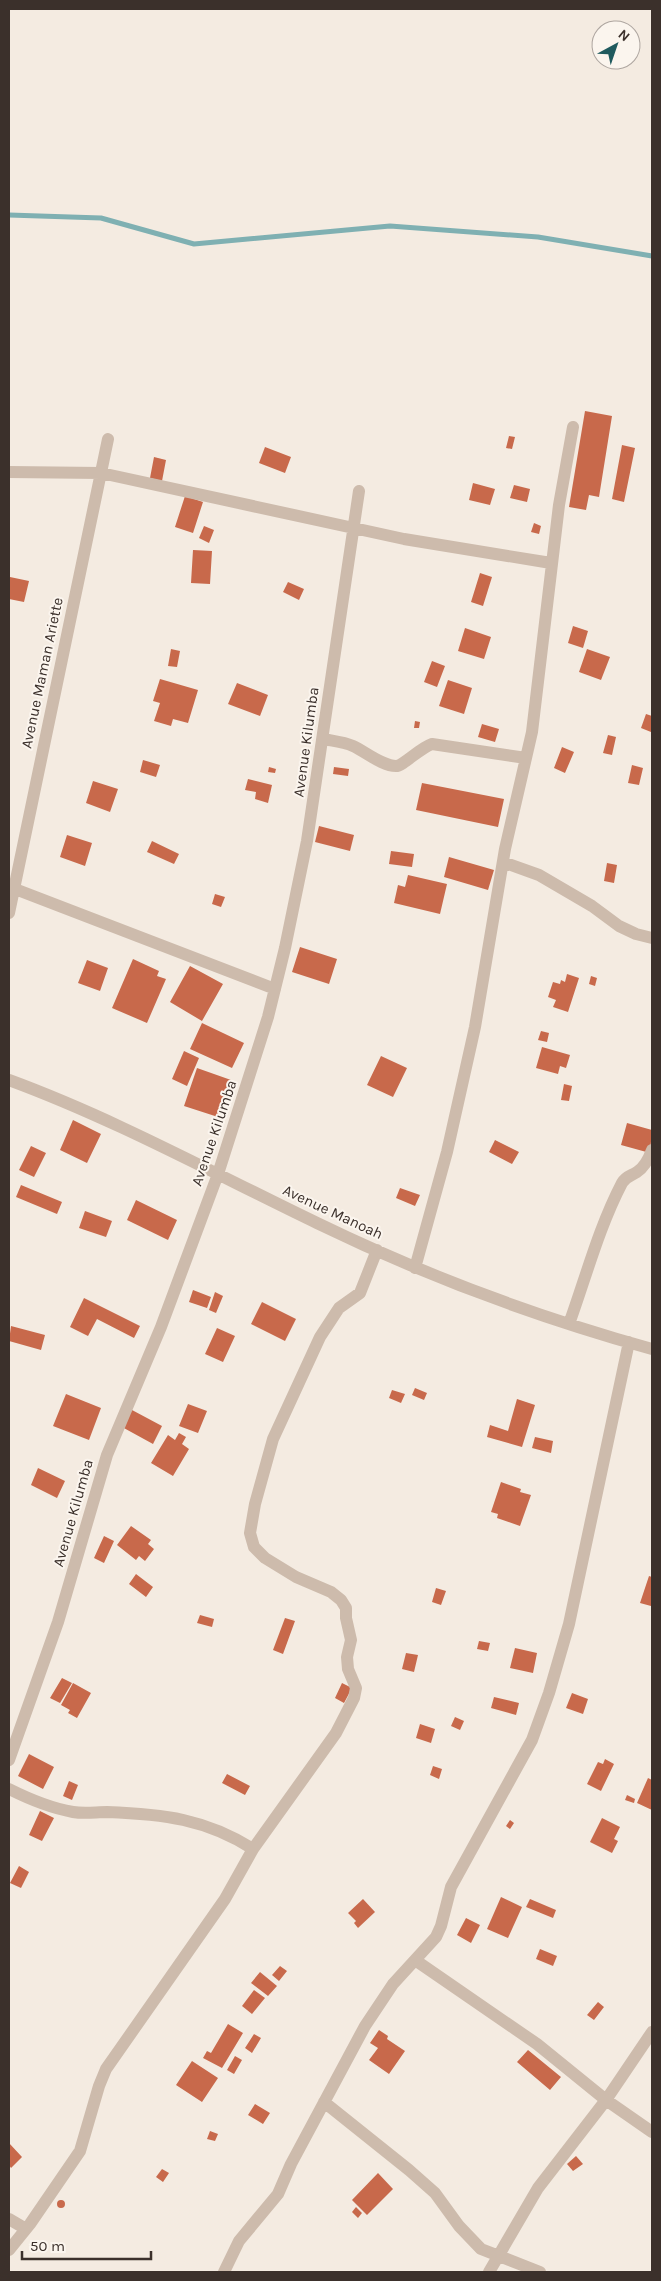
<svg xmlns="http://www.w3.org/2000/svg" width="661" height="2281" font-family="Karla,sans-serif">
  <rect width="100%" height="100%" fill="#f4ebe1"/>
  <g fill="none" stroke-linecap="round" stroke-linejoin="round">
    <path stroke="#7fb0b2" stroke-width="5" d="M9,215l92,3 93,26 196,-18 148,11 114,19"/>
  </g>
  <path fill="#c8694b" d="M585,411l27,5 -13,81 -10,-2 -3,15 -17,-3z
    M509,436l6,1 -3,12 -6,-1z
    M622,445l13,3 -11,54 -12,-3z
    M265,447l26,10 -6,16 -26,-10z
    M154,457l12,3 -4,21 -12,-3z
    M473,483l22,6 -5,16 -21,-5z
    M514,485l16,4 -3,13 -17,-4z
    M185,496l18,6 -10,31 -18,-6z
    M534,523l7,3 -2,8 -8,-2z
    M204,526l10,4 -5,13 -10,-5z
    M193,550l19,1 -2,33 -19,-1z
    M480,573l12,4 -9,29 -12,-4z
    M10,577l19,4 -5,21 -15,-3z
    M288,582l16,7 -5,11 -16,-8z
    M573,626l15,5 -5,17 -15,-5z
    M465,628l26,9 -7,22 -26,-8z
    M171,649l9,2 -3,16 -9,-1z
    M587,649l23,8 -9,23 -22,-8z
    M432,661l13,5 -8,21 -13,-5z
    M160,679l38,11 -10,33 -15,-4 -2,7 -17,-5 6,-18 -7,-2z
    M448,680l24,8 -8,26 -25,-8z
    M237,683l31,12 -8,21 -32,-12z
    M646,714l6,2 -1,16 -10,-4z
    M415,721l5,1 -1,6h-5z
    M482,724l17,5 -4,13 -17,-5z
    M608,735l8,2 -4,18 -9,-2z
    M562,747l12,5 -9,21 -11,-5z
    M143,760l17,5 -4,12 -16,-5z
    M632,765l11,3 -4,17 -11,-2z
    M269,767l7,2 -1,4 -7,-1z
    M334,767l15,2 -1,7 -15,-2z
    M248,779l24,6 -4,18 -13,-4 1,-7 -11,-2z
    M93,781l25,8 -8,23 -24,-9z
    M422,783l82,16 -6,28 -82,-17z
    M319,826l35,9 -4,16 -35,-9z
    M67,835l25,8 -7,23 -25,-9z
    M152,841l27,13 -5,10 -27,-12z
    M391,851l23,3 -2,13 -23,-3z
    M449,857l45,13 -6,20 -44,-13z
    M607,863l10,2 -3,18 -10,-2z
    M408,875l39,9 -7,30 -46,-11 4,-18 7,2z
    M215,894l10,3 -4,10 -9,-3z
    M300,947l37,12 -8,25 -37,-12z
    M133,959l26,12 -2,5 9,3 -19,44 -35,-15z
    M87,960l21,8 -8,23 -22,-8z
    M190,966l33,18 -21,37 -32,-19z
    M567,974l12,4 -11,34 -15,-5 3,-7 -8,-3 5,-15 7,2 1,-4 4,2z
    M591,976l6,2 -2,8 -6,-2z
    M202,1023l42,20 -12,25 -42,-19z
    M541,1031l8,2 -2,9 -9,-2z
    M542,1047l28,8 -4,13 -6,-2 -2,8 -22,-6z
    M184,1051l15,7 -12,28 -15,-7z
    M381,1056l26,12 -14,29 -26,-12z
    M197,1068l34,12 -13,37 -34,-11z
    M564,1084l8,2 -3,15 -8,-1z
    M73,1120l28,14 -14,29 -27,-13z
    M627,1123l25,7 -2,23 -29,-8z
    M495,1140l24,12 -7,12 -23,-12z
    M31,1146l15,7 -12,24 -15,-7z
    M21,1185l41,17 -5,12 -41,-17z
    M400,1188l20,7 -5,11 -19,-8z
    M136,1200l41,20 -9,20 -41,-20z
    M85,1211l27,10 -6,16 -27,-9z
    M193,1290l18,7 -4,11 -18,-6z
    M215,1292l8,4 -7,17 -7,-3z
    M84,1298l56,28 -6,12 -37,-19 -9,17 -18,-9z
    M262,1302l34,17 -11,22 -34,-17z
    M11,1326l34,9 -4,15 -32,-9z
    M217,1328l18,8 -12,26 -18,-8z
    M415,1388l12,5 -3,7 -12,-5z
    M392,1390l13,4 -4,9 -12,-5z
    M66,1394l35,14 -12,32 -36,-14z
    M517,1399l18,6 -13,42 -35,-10 3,-12 18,6z
    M188,1404l19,7 -9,22 -19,-7z
    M132,1410l30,16 -9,18 -31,-17z
    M179,1433l7,4 -4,7 7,5 -16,27 -22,-13 17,-28 7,5z
    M535,1437l18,4 -2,12 -19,-5z
    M38,1468l27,13 -8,17 -26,-13z
    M501,1482l20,7 -1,3 11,3 -11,31 -23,-8 1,-4 -7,-2z
    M131,1526l20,14 -3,4 6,5 -9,12 -6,-5 -3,4 -19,-15z
    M104,1536l10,5 -10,22 -10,-5z
    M136,1574l17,13 -7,10 -17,-13z
    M649,1576l3,1 -1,29 -11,-3z
    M436,1588l10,3 -5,14 -9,-3z
    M200,1615l14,4 -2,8 -15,-4z
    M285,1618l10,3 -12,33 -10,-4z
    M479,1641l11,2 -2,8 -11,-2z
    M515,1648l22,5 -4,20 -23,-5z
    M406,1653l12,2 -4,17 -12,-3z
    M62,1678l10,5 -12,20 -10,-5z
    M73,1683l18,10 -14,25 -9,-5 2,-3 -9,-5z
    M342,1683l10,5 -8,15 -9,-5z
    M572,1693l16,6 -5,15 -17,-6z
    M494,1697l25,6 -3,12 -25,-7z
    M455,1717l9,4 -4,9 -9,-4z
    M420,1724l15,5 -4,14 -15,-5z
    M29,1754l25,13 -11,22 -25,-13z
    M605,1759l9,5 -13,27 -14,-7 11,-22 5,2z
    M433,1766l9,3 -3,10 -9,-4z
    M227,1774l23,12 -5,9 -23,-12z
    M648,1778l4,2v30l-15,-7z
    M69,1781l9,4 -6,15 -9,-4z
    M627,1795l8,4 -1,4 -9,-3z
    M40,1811l14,7 -12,23 -13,-6z
    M602,1818l18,9 -6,12 4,2 -6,12 -22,-11z
    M510,1820l4,3 -4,6 -4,-3z
    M19,1866l10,6 -8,16 -11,-5z
    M501,1897l21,10 -14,31 -21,-9z
    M363,1899l12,13 -17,16 -4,-5 2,-2 -8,-8z
    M530,1899l26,11 -3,8 -27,-11z
    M466,1918l14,7 -9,18 -14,-8z
    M540,1949l17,7 -4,10 -17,-7z
    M280,1966l7,5 -8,10 -7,-6z
    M260,1972l17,14 -9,10 -17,-13z
    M254,1990l11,8 -13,16 -10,-8z
    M598,2002l6,5 -10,13 -7,-5z
    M228,2024l15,9 -21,35 -19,-10 4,-7 4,2z
    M379,2030l9,6 -1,3 18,12 -16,23 -20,-14 9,-12 -8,-5z
    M254,2034l7,4 -9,15 -7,-5z
    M528,2050l33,27 -11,13 -33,-28z
    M235,2056l7,4 -8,14 -7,-4z
    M192,2061l26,17 -16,24 -26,-17z
    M255,2104l15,9 -7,11 -15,-9z
    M210,2131l8,3 -3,7 -8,-2z
    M9,2143l13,14 -11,11 -2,-3z
    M576,2156l7,8 -10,7 -6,-7z
    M162,2169l7,4 -6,9 -7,-5z
    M378,2173l15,16 -26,26 -15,-15z
    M57 2204a4 4 0 1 1 8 0a4 4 0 1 1-8 0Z
    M356,2207l6,6 -4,5 -6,-6z"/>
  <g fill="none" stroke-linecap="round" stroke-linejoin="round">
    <path stroke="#cdbbac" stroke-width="12" d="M9,472l92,1 303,66 147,24
      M323,739c10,2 21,3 30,7 13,6 29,20 43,20 7,0 24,-18 36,-22l94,14
      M503,862l36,13 53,31 27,20 17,8 16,4
      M15,889l260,100
      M9,913l99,-474
      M9,1080c106,39 206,94 308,143 107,52 220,94 335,126
      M415,1268l32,-116 28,-125 30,-178 27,-117 27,-227 14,-78
      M569,1324c17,-47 30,-97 53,-141 4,-7 9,-7 15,-11 8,-5 12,-14 15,-22
      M9,1760l49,-138 49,-167 54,-128 57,-153 50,-157 17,-69 22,-107 52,-350
      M9,1789c20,10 41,19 64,23 12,2 23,0 34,0 56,2 99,7 146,37
      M415,1960l122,84 69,56 46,32
      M324,2102l85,68 26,23 24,33 22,23 59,23
      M9,2219l17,10
      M9,2250l21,-26 50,-73 19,-65 7,-17 119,-170 28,-50 83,-116 18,-35 2,-10 -8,-19 -1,-12 4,-17 -5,-22v-10l-5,-8 -10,-8 -35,-15 -31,-19 -11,-11 -4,-14 5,-29 18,-65 47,-102 19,-29 21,-15 17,-43
      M224,2272l15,-31 39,-47 13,-30 74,-138 28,-42 43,-47 5,-11 10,-39 81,-147 17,-47 20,-69 60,-282
      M489,2272l49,-84 68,-88 46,-68"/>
  </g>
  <g text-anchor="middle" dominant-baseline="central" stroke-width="4" stroke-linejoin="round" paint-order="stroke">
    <g font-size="15" fill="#3b302b" stroke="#fbf5ee">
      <text transform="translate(42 673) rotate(-78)">Avenue Maman Ariette</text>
      <text transform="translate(306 742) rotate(-82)">Avenue Kilumba</text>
      <text transform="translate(214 1133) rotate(-71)">Avenue Kilumba</text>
      <text transform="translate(333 1212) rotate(25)">Avenue Manoah</text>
      <text transform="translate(73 1513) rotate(-74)">Avenue Kilumba</text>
    </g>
  </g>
  <rect width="661" height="2281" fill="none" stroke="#3b302b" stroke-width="20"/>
  <g transform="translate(616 45) rotate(40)"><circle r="24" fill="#fbf5ee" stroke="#aea6a0"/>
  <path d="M0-4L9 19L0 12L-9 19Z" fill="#1f5a5e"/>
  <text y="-8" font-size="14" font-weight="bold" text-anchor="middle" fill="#3b302b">N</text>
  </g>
  <path d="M22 2251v8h129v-8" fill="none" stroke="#3b302b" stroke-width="2.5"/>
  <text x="30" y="2251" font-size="15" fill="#3b302b" stroke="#fbf5ee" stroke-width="4" paint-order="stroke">50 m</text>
</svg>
